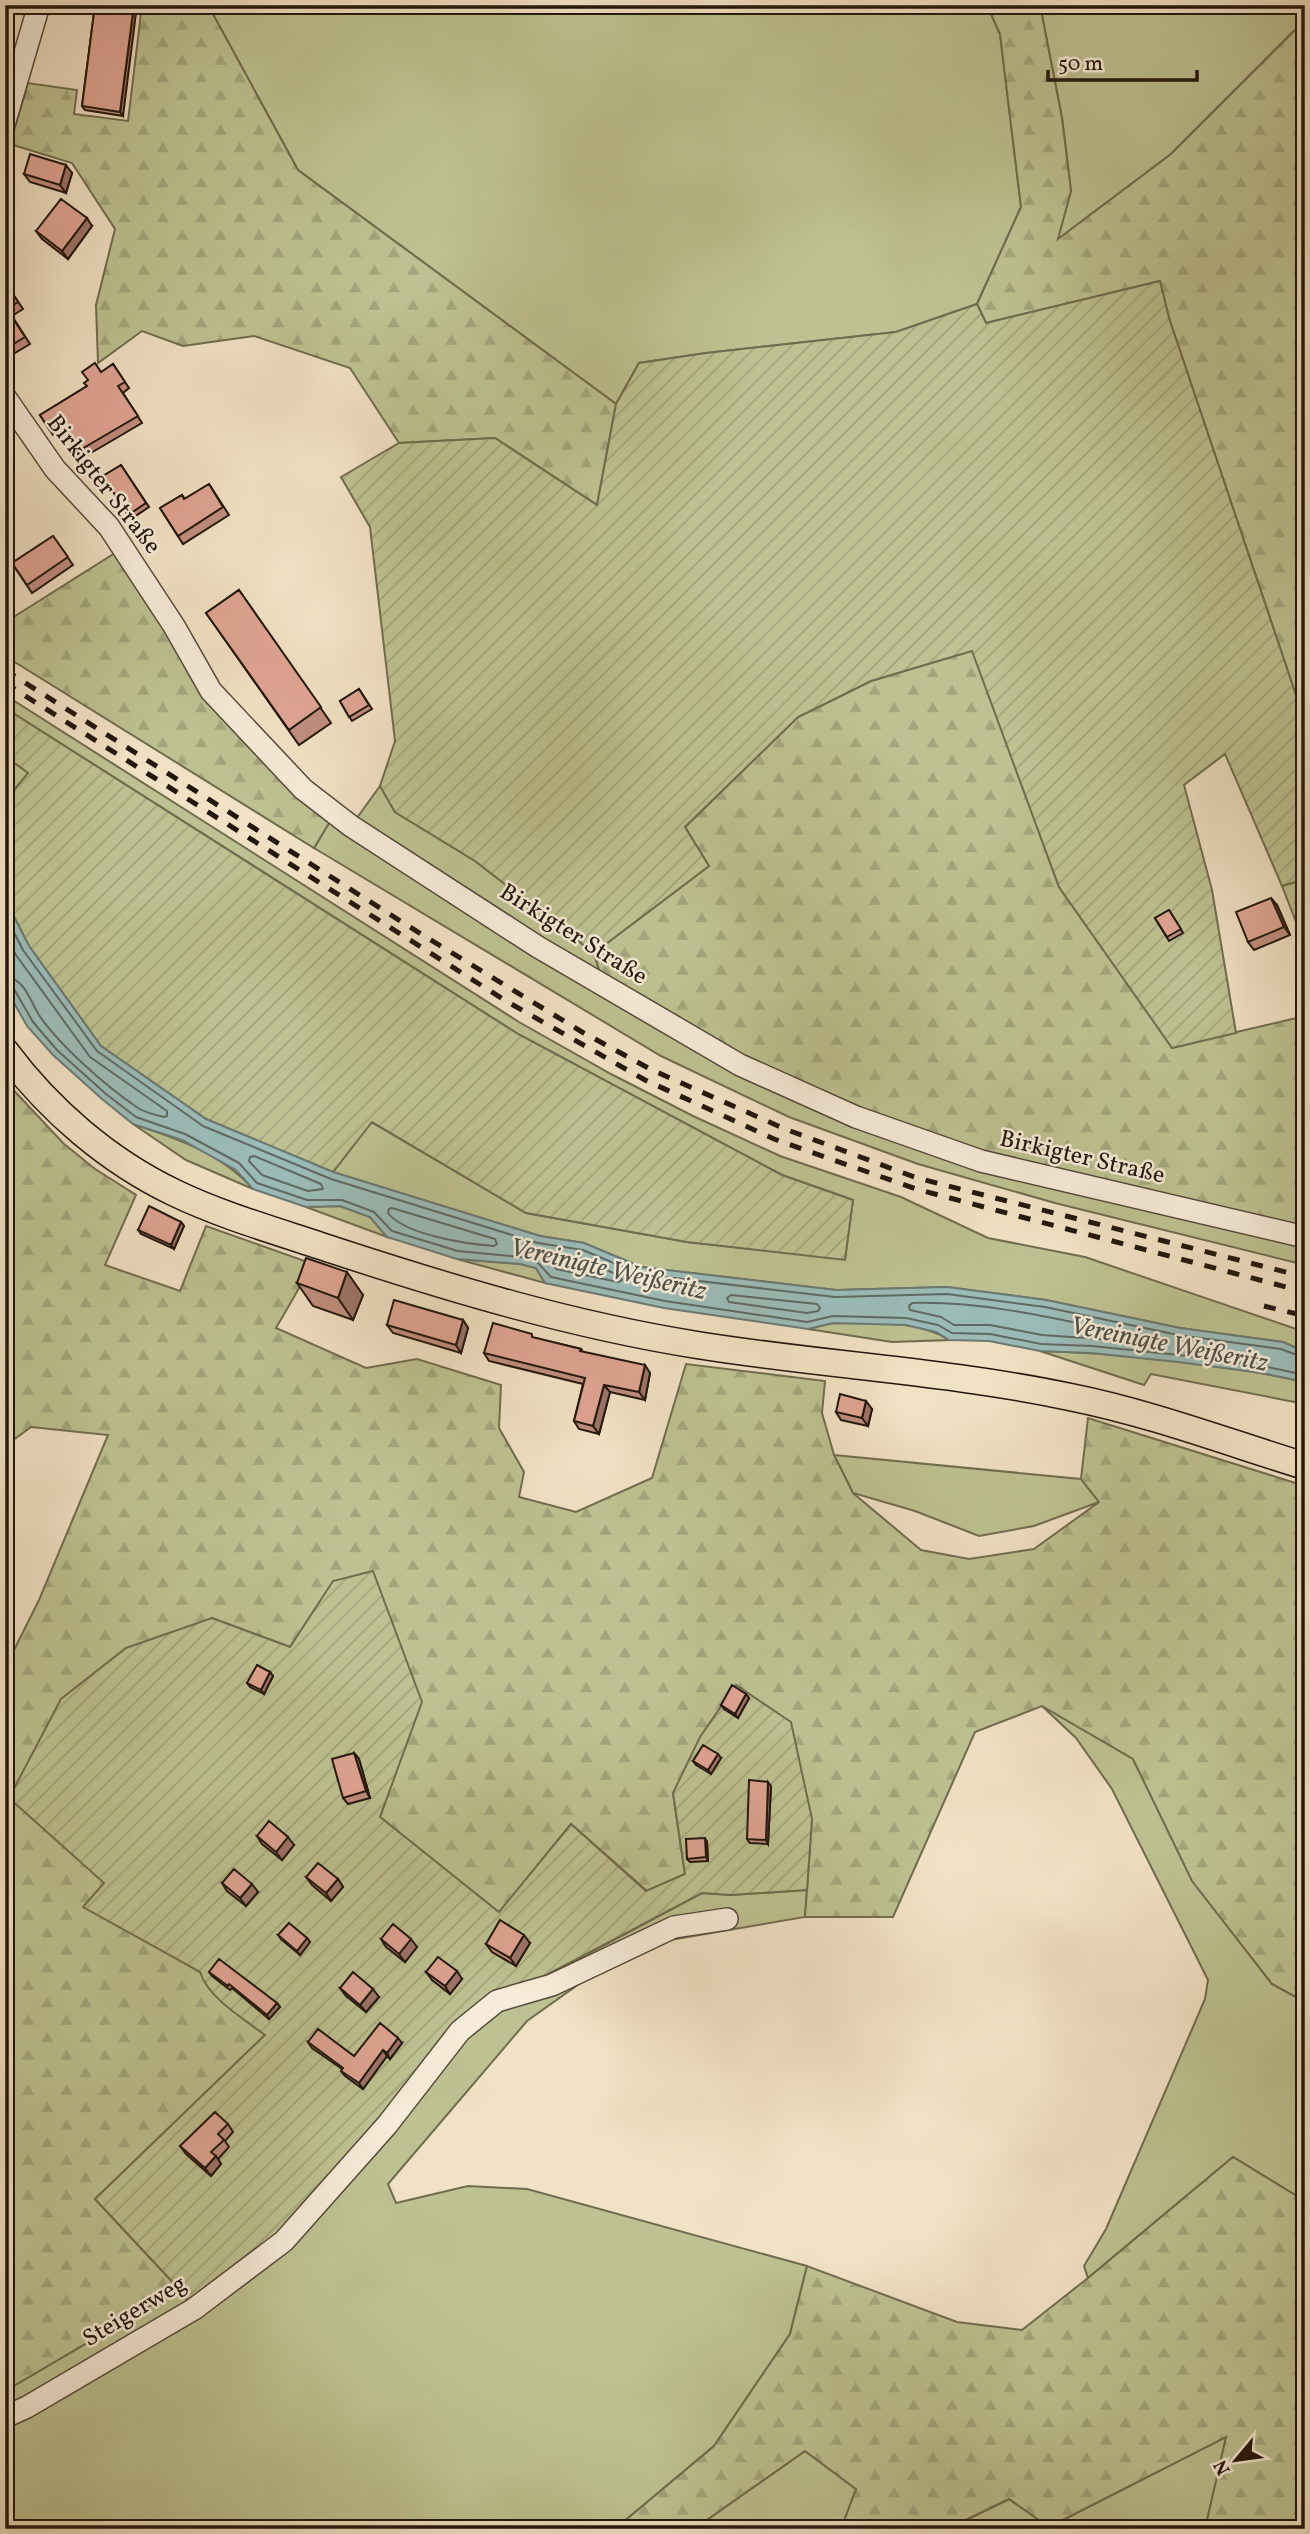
<svg xmlns="http://www.w3.org/2000/svg" width="1310" height="2534" font-family="Vollkorn,serif">
  <defs>
    <pattern id="forest-firs" width="22" height="20" patternUnits="userSpaceOnUse" patternTransform="scale(1.75)"><rect width="22" height="20" fill="#bec292"/><path d="M5 1l3.5 6h-7zM16 11l3.5 6h-7z" fill="#a3a67d"/></pattern>
    <pattern id="garden-furrows" width="10" height="10" patternUnits="userSpaceOnUse" patternTransform="scale(1.75)"><rect width="10" height="10" fill="#bec292"/><path d="M-1 1l2-2M0 10L10 0M9 11l2-2" fill="none" stroke="#a3a67d"/></pattern>
  </defs>
  <rect width="100%" height="100%" fill="#f2e2c5"/>
  <filter id="stains"><feTurbulence type="fractalNoise" baseFrequency=".00286" numOctaves="4"/><feColorMatrix values="0 0 0 0 .2 0 0 0 0 .09 0 0 0 0 .02 0 0 0 .5 -.17"/></filter>
  <radialGradient id="worn" r=".72"><stop offset=".6" stop-color="#630" stop-opacity="0"/><stop offset="1" stop-color="#630" stop-opacity=".3"/></radialGradient>
  <path fill="#bec292" stroke="#706c4f" stroke-width="2" d="M208,5h779l13,29 21,173 -44,97 -81,28 -190,21 -67,10 -23,41 -318,-234z
    M1040,5h257l8,8v7l-134,134 -114,86 14,-49 -9,-73z
    M5,695l514,327 92,52 82,42 87,40 121,41 87,41 97,19 220,75v20l-22,-10 -103,-14 -134,-28 -99,-13 -111,3 -195,-23 -57,-24 -44,-7 -207,-64 38,-50 155,91 161,29 158,17 8,-59 -71,-25 -264,-141 -513,-326z
    M5,756l24,17 -24,28z
    M380,786l15,26 80,49 119,92 10,34 701,250v28l-250,-62 -137,-39 -129,-47 -128,-61 -347,-208 21,-35 16,13z
    M133,1124c45,15 88,29 120,65l-67,-29z
    M340,1206l30,11 17,20 -81,-30z
    M457,1259l63,5 16,4 9,15z
    M833,1323c38,1 83,-4 116,17l-57,2 -84,-13z
    M1040,1351c89,3 178,12 265,31v22l-154,-30 -7,11z
    M834,1455l247,24 18,23 -65,24 -55,10 -64,-25 -62,-18z
    M1042,1706l91,53 60,122 79,103 33,18v199l-72,-44 -145,121 -4,-12 22,-37 99,-230 3,-19 -96,-191 -36,-51z
    M807,1890l-2,27 -135,23 -74,32 -69,49 -139,163 8,19 72,-17 59,3 280,77 -17,68 -76,112 -99,83h-610v-138l174,-102 15,20 266,-278 88,-56 154,-82 29,2z
    M1227,2436l-22,93h-257l61,-30 40,28z
    M805,2451l51,38 -15,40h-147z"/>
  <path fill="url(#forest-firs)" stroke="#706c4f" stroke-width="2" d="M142,5h66l90,165 318,234 -19,101 -102,-67 -96,5 -49,-75 -96,-32 -71,10 -41,-15 -44,32 -2,-58 19,-76 -43,-66 -62,-19 18,-61 49,7 -3,24 54,7z
    M987,5h53l22,113 9,73 -13,48 113,-85 134,-134v702l-136,-404 -9,-37 -174,42 -9,-19 44,-97 -21,-173z
    M123,548l88,143 124,122 -21,35 -309,-192v-48l7,10z
    M973,650l86,237 113,160 133,-31v221l-449,-120 -252,-130 -10,-34 115,-87 -24,-39 113,-110 73,-36z
    M1305,879v66l-23,-59z
    M5,1081l58,62 32,26 41,26 -31,70 75,26 26,-65 107,38 -37,64 90,40 51,-9 84,26 -2,43 25,44 -5,25 57,15 76,-34 34,-114 139,17 -3,32 12,42 19,38 68,57 48,9 65,-10 65,-47 -18,-23 7,-61 217,68v516l-33,-18 -80,-103 -59,-122 -91,-53 -67,26 -82,185h-88l7,-98 -139,-26 12,81 -38,17 -76,-67 -72,89 -119,-96 41,-115 -87,-121 -44,66 -78,-29 -107,265 -21,23 116,66 27,34 38,29 -170,164 84,90 -174,102v-723l34,-68 69,-165 -77,-8 -26,19z
    M1233,2157l72,44v328h-100l21,-92 -177,90 -40,-28 -62,30h-106l15,-40 -51,-38 -111,78h-79l99,-83 76,-112 17,-68 150,56 65,8 66,-52z"/>
  <path fill="url(#garden-furrows)" stroke="#706c4f" stroke-width="2" d="M1160,281l9,37 136,404v157l-23,7 -57,-132 -41,31 28,105 24,143 -64,15 -113,-161 -87,-236 -101,30 -73,36 -113,110 24,39 -115,87 -119,-92 -80,-49 -15,-26 15,-45 -25,-214 -29,-50 58,-34 96,-5 102,67 19,-101 23,-41 67,-10 190,-21 81,-28 9,19z
    M5,708l513,326 264,141 71,25 -8,60 -158,-18 -161,-29 -154,-91 -39,50 -127,-53 -105,-73 -72,-100 -24,-47v-98l23,-28 -23,-17z
    M373,1571l49,131 -42,115 119,95 72,-88 75,67 39,-17 -12,-81 27,-56 36,-52 55,37 21,97 -5,71 -76,5 -29,-2 -205,108 -165,184 -138,124 -15,-20 -84,-90 170,-164c-22,-17 -56,-36 -65,-63l-117,-65 21,-24 -95,-85 52,-99 65,-51 86,-30 78,29 43,-66z"/>
  <path fill="#9cbdba" stroke="#6b7a74" stroke-width="2" d="M5,899l24,47 72,100 105,73 127,53 207,64 44,7 57,24 195,23 111,-3 99,13 134,28 103,14 22,10v30l-43,-9 -84,-11 -87,-9 -51,-2 -51,-10 -40,-1 -13,-8 -30,-7 -73,-2 -25,6 -144,-21 -119,-25 -9,-15 -16,-4 -63,-5 -70,-22 -17,-20 -30,-11 -34,1 -53,-18 -17,-19 -54,-30 -49,-16 -31,-25 -49,-44 -26,-29 -22,-39z"/>
  <g fill="none" stroke-linecap="round" stroke-linejoin="round">
    <path stroke="#5e6a63" stroke-width="2" d="M5,915l18,35 74,101 106,75 128,53 207,64 45,7 57,24 195,23 112,-3 98,13 133,28 103,14 24,9
      M5,934l11,21 74,102 77,54v5l-3,1c-9,-2 -18,-4 -26,-9 -30,-20 -79,-63 -99,-93 -9,-14 -14,-37 -34,-38
      M5,985l9,4 19,33 24,28 49,44 30,23 49,17 54,29 18,20 50,17h35l32,12 18,19 66,20 63,6 16,5 14,15 114,24 142,21 26,-6 73,2 32,7 14,8 38,1 51,10 51,2 87,9 84,11 42,9
      M254,1156l67,28 2,5 -15,2 -46,-16 -13,-14 1,-4z
      M392,1208l103,31 2,5 -3,2c-27,-2 -89,-11 -106,-33l1,-4z
      M551,1254l29,4 40,18 2,4 -4,2 -62,-13 -8,-11z
      M731,1295l86,9 3,4 -2,3 -11,2 -78,-11 -2,-4z
      M912,1303c73,-2 146,16 217,31l3,4 -3,3 -87,-6 -52,-10h-36l-13,-8 -31,-7 -1,-4z"/>
    <defs>
      <path id="minor" d="M5,121l34,-116
        M5,397l50,72 54,58 65,99 37,65 92,98 48,37 187,121 202,118 116,52 125,44 324,76
        M5,2417l22,-10 167,-98 90,-68 103,-116 73,-94 37,-30 55,-16 122,-58 53,-8"/>
      <path id="major" d="M5,1051c44,59 103,110 170,142 50,24 105,39 158,57 119,39 239,75 364,95 124,20 250,26 373,52 80,16 157,45 235,69"/>
    </defs>
    <use href="#minor" stroke="#55493a" stroke-width="24"/>
    <use href="#major" stroke="#21160c" stroke-width="29"/>
    <use href="#minor" stroke="#f7ecd9" stroke-width="21"/>
    <use href="#major" stroke="#f2e2c5" stroke-width="26"/>
    <path stroke="#21160c" stroke-width="5" stroke-dasharray="12 12" stroke-linecap="butt" d="M5,670l416,264 161,98 70,38 133,59 132,49 388,99
      M5,683l501,318 139,79 129,59 142,50 389,103
      M1264,1306l41,10"/>
  </g>
  <path fill="#c18e7f" stroke="#21160c" stroke-width="2" d="M95,5l28,111 -38,-6 -3,-4z
    M72,173l-6,20 -36,-11 -6,-8z
    M92,226l-24,33 -26,-20 -6,-8z
    M5,282l18,27 -11,7 18,28 -25,15z
    M113,364l16,24 -6,5 19,30 -58,34 -3,-5 -3,2 -16,-24 -9,5 -13,-20 47,-29z
    M121,465l28,42 -18,12 -28,-43z
    M209,484l20,31 -46,29 -23,-36 22,-13 3,4z
    M53,536l20,29 -41,28 -20,-30z
    M239,590l92,133 -32,22 -93,-132z
    M359,689l13,20 -20,12 -12,-20z
    M1277,905l13,30 -36,15 -6,-8z
    M1169,910l14,23 -14,8 -14,-23z
    M181,1222l3,4 -10,23 -33,-15 -3,-4z
    M297,1283l66,12 -10,25 -40,-14z
    M463,1320l5,8 -7,25 -68,-20 -6,-8z
    M535,1338l46,11 2,3 67,21 -5,27 -35,-8 -11,42 -20,-5 -5,-8 9,-37 -94,-23 -5,-8z
    M872,1409l-4,17 -27,-6 -5,-8z
    M270,1672l3,4 -9,18 -14,-7 -3,-4z
    M746,1694l3,4 -11,20 -14,-9 -3,-4z
    M354,1753l5,6 11,39 -22,6 -5,-6z
    M721,1758l-10,16 -15,-9 -3,-4z
    M771,1786l-3,58 -18,-1 -3,-4z
    M257,1836l37,9 -12,15 -20,-16z
    M707,1842l1,19 -18,1 -3,-3z
    M306,1877l32,2 5,8 -12,14 -19,-16z
    M222,1883l36,9 -12,14 -19,-15z
    M278,1935l29,3 3,4 -10,13 -19,-16z
    M381,1939l36,8 -12,15 -19,-15z
    M530,1943l-14,23 -24,-14 -6,-8z
    M209,1972l68,31 3,4 -11,12 -37,-31 -2,2 -18,-14z
    M426,1972l36,7 -12,15 -18,-14z
    M340,1988l39,9 -13,15 -20,-16z
    M308,2042l46,14 48,-13 -12,16 -3,-3 -24,33 -18,-13 -4,-5 1,-2 -30,-21z
    M228,2124l5,8 -8,9 4,6 -11,12 3,5 -10,12 -25,-22 -6,-8z"/>
  <path fill="#9d7468" stroke="#21160c" stroke-width="2" d="M134,5h3l-14,111 -3,-4z
    M66,165l6,8 -6,20 -6,-8z
    M87,218l5,8 -24,33 -6,-8z
    M1271,898l6,7 13,30 -6,-8z
    M181,1222l3,4 -10,23 -3,-4z
    M347,1272l16,23 -10,25 -15,-22z
    M463,1320l5,8 -7,25 -5,-8z
    M645,1365l5,8 -5,27 -6,-8z
    M604,1385l6,7 -11,42 -6,-8z
    M866,1401l6,8 -4,17 -6,-8z
    M270,1672l3,4 -9,18 -3,-4z
    M746,1694l3,4 -11,20 -3,-4z
    M354,1753l5,6 11,39 -4,-7z
    M718,1754l3,4 -10,16 -3,-4z
    M768,1782l3,4 -3,58 -2,-4z
    M288,1837l6,8 -12,15 -6,-8z
    M705,1838l2,4 1,19 -2,-4z
    M338,1879l5,8 -12,14 -5,-8z
    M252,1884l6,8 -12,14 -6,-8z
    M524,1935l6,8 -14,23 -6,-8z
    M307,1938l3,4 -10,13 -3,-4z
    M411,1939l6,8 -12,15 -6,-8z
    M457,1971l5,8 -12,15 -5,-8z
    M373,1989l6,8 -13,15 -6,-7z
    M277,2003l3,4 -11,12 -2,-4z
    M398,2038l4,5 -12,16 -3,-6z
    M383,2050l4,6 -24,33 -4,-6z
    M216,2156l5,8 -10,12 -6,-8z"/>
  <path fill="#e0a594" stroke="#21160c" stroke-width="2" d="M95,5h39l-14,107 -38,-6z
    M30,154l36,11 -6,20 -36,-11z
    M61,199l26,19 -25,33 -26,-20z
    M5,282l13,20 -11,7 18,28 -20,12z
    M95,363l6,9 12,-8 12,18 -7,4 20,30 -58,34 -3,-4 -3,2 -16,-25 -9,6 -9,-14 47,-29 -3,-3 4,-3 -6,-8z
    M121,465l25,38 -18,12 -25,-39z
    M209,484l14,23 -45,29 -18,-28 22,-13 2,4z
    M53,536l15,21 -41,28 -15,-22z
    M239,590l82,117 -32,23 -83,-117z
    M359,689l10,16 -20,12 -9,-16z
    M1271,898l13,29 -36,15 -12,-30z
    M1169,910l12,19 -14,8 -12,-19z
    M149,1206l32,16 -10,23 -33,-15z
    M306,1258l41,14 -9,26 -41,-15z
    M394,1300l69,20 -7,25 -69,-20z
    M493,1323l39,11v3l49,12 -1,2 65,14 -6,27 -35,-7 -11,41 -19,-5 11,-43 -101,-25z
    M840,1394l26,7 -4,17 -26,-6z
    M257,1665l13,7 -9,18 -14,-7z
    M732,1685l14,9 -11,20 -14,-9z
    M703,1745l15,9 -10,16 -15,-9z
    M354,1753l12,38 -23,7 -11,-39z
    M749,1780l19,2 -2,58 -19,-1z
    M269,1821l19,16 -12,15 -19,-16z
    M705,1838l1,19 -19,2 -1,-20z
    M318,1863l20,16 -12,14 -20,-16z
    M234,1869l18,15 -12,14 -18,-15z
    M500,1920l24,15 -14,23 -24,-14z
    M289,1923l18,15 -10,13 -19,-16z
    M393,1924l18,15 -12,15 -18,-15z
    M438,1957l19,14 -12,15 -19,-14z
    M219,1959l58,44 -10,12 -38,-31 -1,2 -19,-14z
    M353,1972l20,17 -13,16 -20,-17z
    M380,2023l18,15 -11,15 -4,-3 -24,33 -18,-12 2,-3 -35,-26 10,-13 36,27z
    M215,2112l13,12 -10,10 6,6 -13,12 5,4 -11,12 -25,-22z"/>
  <g text-anchor="middle" dominant-baseline="central" stroke-width="5" stroke-linejoin="round" paint-order="stroke">
    <g font-size="24" fill="#21160c" stroke="#f7ecd9">
      <text transform="translate(103 485) rotate(52)">Birkigter Straße</text>
      <text transform="translate(573 935) rotate(32)">Birkigter Straße</text>
      <text transform="translate(1082 1158) rotate(13)">Birkigter Straße</text>
      <text transform="translate(135 2312) rotate(-31)">Steigerweg</text>
    </g>
    <g font-size="26" font-style="italic" fill="#4c5049" stroke="#f7ecd9">
      <text transform="translate(608 1270) rotate(13)">Vereinigte Weißeritz</text>
      <text transform="translate(1169 1345) rotate(11)">Vereinigte Weißeritz</text>
    </g>
  </g>
  <rect width="1310" height="2534" fill="none" stroke="#f2e2c5" stroke-width="28"/>
  <rect x="7" y="7" width="1296" height="2520" fill="none" stroke="#21160c" stroke-width="3.5"/>
  <rect x="14" y="14" width="1282" height="2506" fill="none" stroke="#21160c" stroke-width="2"/>
  <g transform="translate(1236 2460) rotate(241)" stroke="#f7ecd9" stroke-width="5" paint-order="stroke">
  <path d="M0-5L12 26L0 18L-12 26Z" fill="#21160c"/>
  <text y="-10" font-size="19" font-weight="bold" text-anchor="middle" fill="#21160c">N</text>
  </g>
  <path d="M1048 70v10h149v-10" fill="none" stroke="#21160c" stroke-width="3.5"/>
  <text x="1058" y="70" font-size="21" fill="#21160c" stroke="#f7ecd9" stroke-width="5" paint-order="stroke">50 m</text>
  <rect width="100%" height="100%" filter="url(#stains)"/>
  <rect width="100%" height="100%" fill="url(#worn)"/>
</svg>
